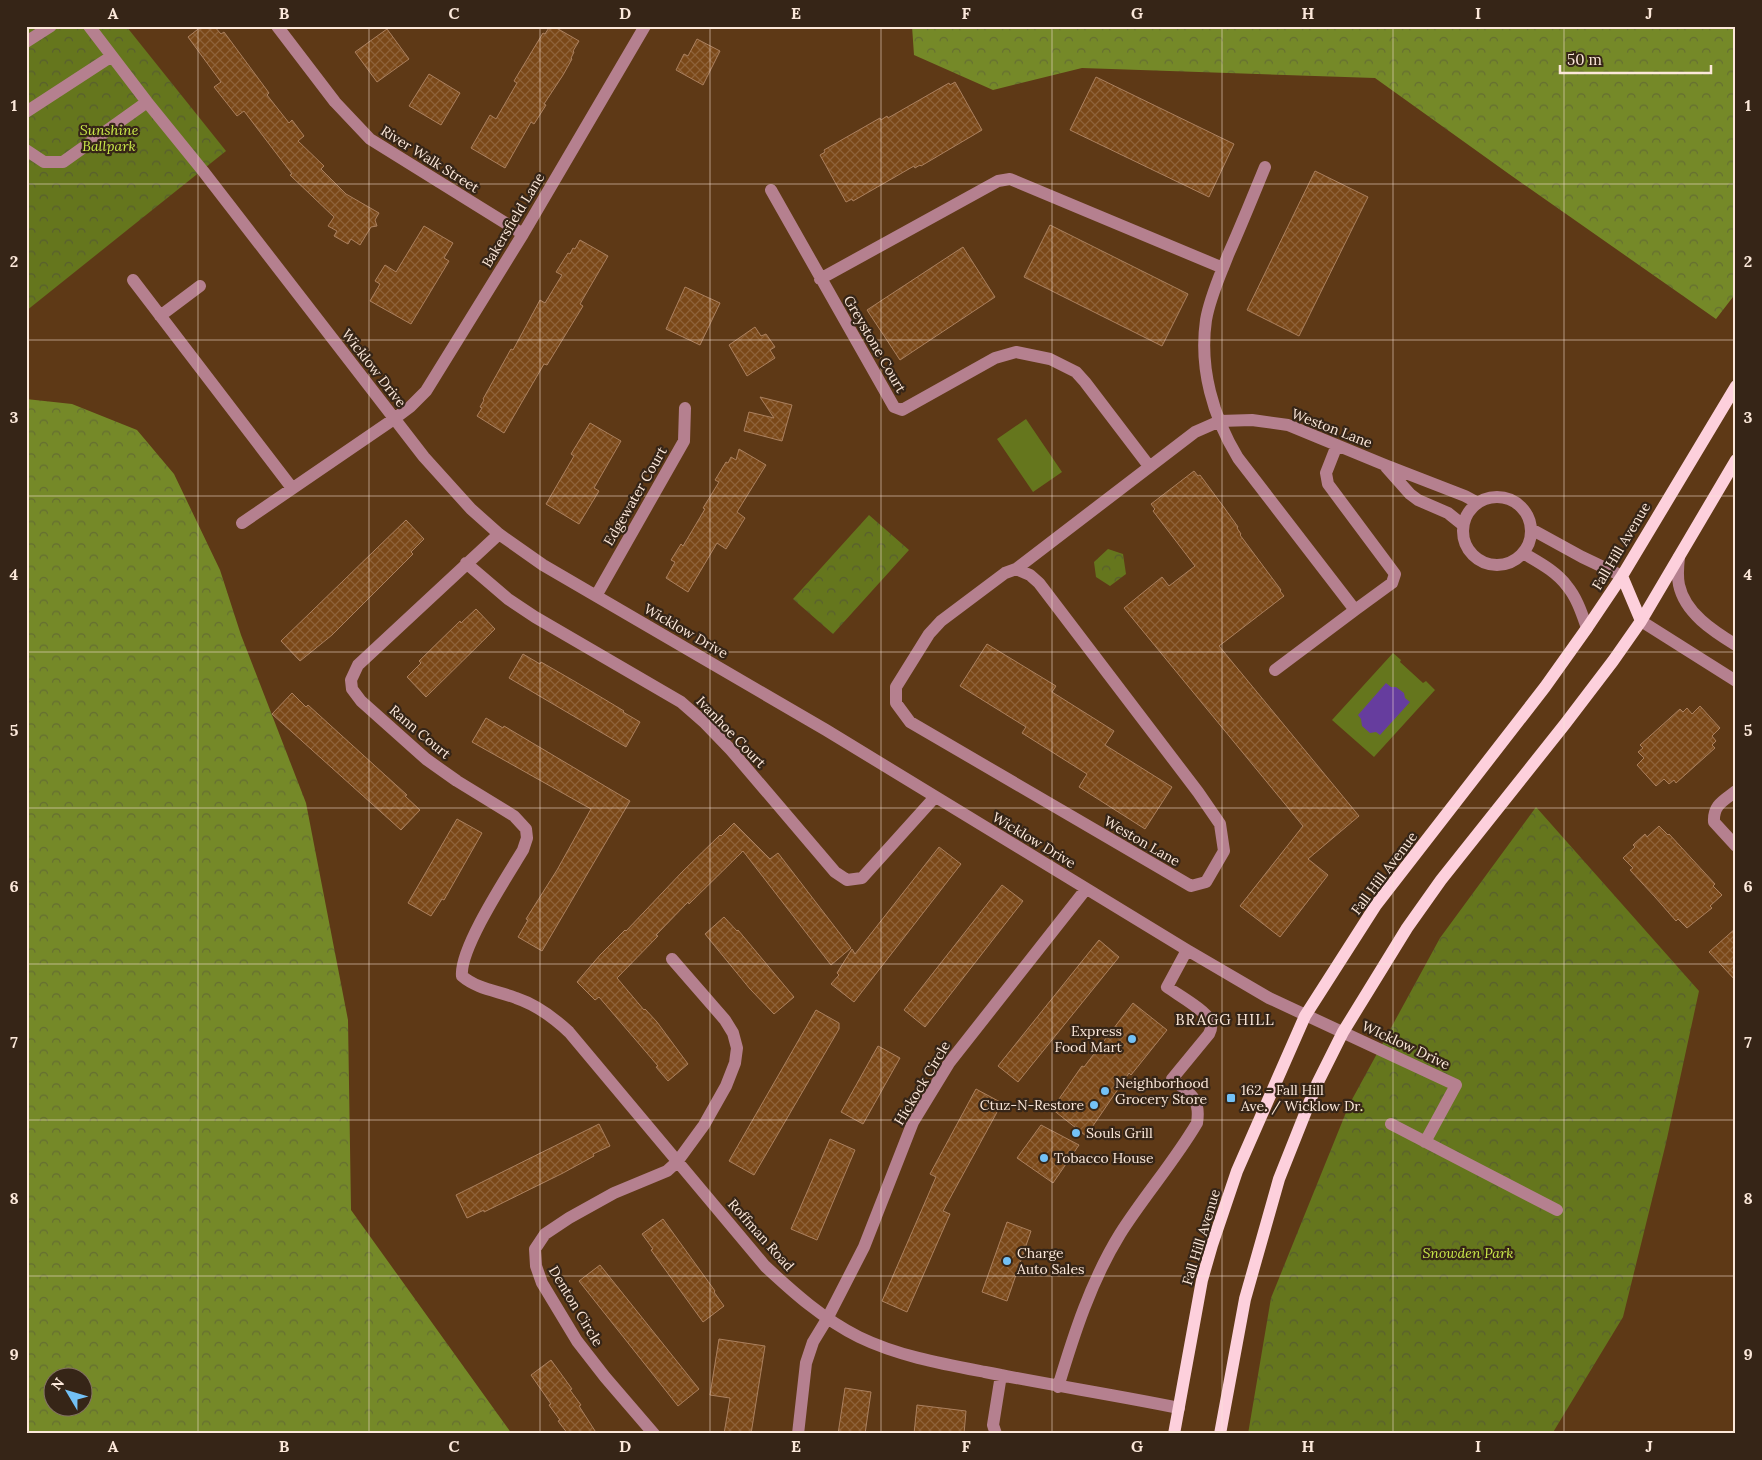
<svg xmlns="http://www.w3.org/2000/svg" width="1762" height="1460" font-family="Lora,serif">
  <defs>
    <pattern id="forest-crowns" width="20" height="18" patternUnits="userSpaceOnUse" patternTransform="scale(1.25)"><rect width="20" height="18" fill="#758928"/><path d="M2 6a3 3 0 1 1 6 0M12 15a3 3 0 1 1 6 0" fill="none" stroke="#656e32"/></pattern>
    <pattern id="park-crowns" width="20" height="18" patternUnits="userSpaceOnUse" patternTransform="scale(1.25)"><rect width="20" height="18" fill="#65761d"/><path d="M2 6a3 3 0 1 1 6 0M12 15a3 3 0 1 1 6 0" fill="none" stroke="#585e2f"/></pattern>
    <pattern id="building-cross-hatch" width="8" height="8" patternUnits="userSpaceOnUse" patternTransform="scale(1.25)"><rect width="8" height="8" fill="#7a4818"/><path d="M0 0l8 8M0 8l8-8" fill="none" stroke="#8e6239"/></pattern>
  </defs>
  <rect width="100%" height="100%" fill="#5e3916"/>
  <path fill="#65761d" d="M1026,419l36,53 -29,20 -36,-53z
    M1393,653l8,7 -1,2 23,21 3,-2 9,9 -61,67 -42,-37z"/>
  <path fill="url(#forest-crowns)" fill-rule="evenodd" d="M912,26h824v267l-20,26 -207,-145 -134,-96 -293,-10 -89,22 -79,-35z
    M26,399l46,5 65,26 37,44 46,96 21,65 65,168 42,217 3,190 161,224h-486zM52,1378h30v30h-30z"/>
  <path fill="url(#park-crowns)" d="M26,26h100l100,125 -200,160z
    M869,515l40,35 -76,84 -40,-35z
    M1108,549l15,5 3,20 -16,12 -14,-9 -2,-15z
    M1536,807l163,184 -33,152 -43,174 -71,117h-304l23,-136 78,-193 91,-167z"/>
  <path fill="#663d9e" d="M1386,683l5,4h5l8,6 1,5 5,4 -30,33 -4,-3 -6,1 -8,-7 -1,-7 -3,-4z"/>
  <path fill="url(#building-cross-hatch)" stroke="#ab805e" d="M202,26h12l7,8 3,-2 45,61 -2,2 22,28 3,-3 12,16 -6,5 26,25 -3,3 25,25 33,19 -4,7 2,6 -6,1 -11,18 -9,-6 -3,5 -14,-8 3,-5 -9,-5 6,-9 -44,-42 2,-1 -48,-63 -7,5 -23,-29 7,-5 -33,-45z
    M550,26h3l26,15 -6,10 1,1 -3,6 1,1 -9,16 -19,29 2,1 -12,19 -3,-2 -26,46 -34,-20 19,-33 6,4 21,-36 -3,-2 29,-48 2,1z
    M387,29l22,30 -32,23 -22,-30z
    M697,39l23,12 -17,34 -27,-15 8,-16 4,2z
    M429,74l31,19 -19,32 -32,-19z
    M1096,77l138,67 -25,53 -139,-67z
    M955,82l27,48 -61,36 -1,-1 -5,3 -1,-2 -61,35 -1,-2 -6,3 -26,-47 5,-3 -1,-2 56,-32 1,2 6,-4 1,2 61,-35 1,2z
    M1315,171l53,26 -69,139 -52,-26z
    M1050,225l138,69 -26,52 -138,-69z
    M424,226l29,17 -9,15 5,3 -38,63 -41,-23 10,-17 -5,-3 10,-16 11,7z
    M580,240l28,16 -28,48 3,2 -36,59 -3,-1 -40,69 -27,-17 5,-8 -2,-1 4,-7 -1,-1 28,-50 2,1 27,-50 5,3 17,-28 -6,-3 12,-19 2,1 3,-6 2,1z
    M963,247l32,50 -95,63 -33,-50z
    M685,287l35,16 -20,42 -34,-16z
    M755,327l6,9 5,-2 9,13 -5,3 5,8 -28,18 -18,-31z
    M760,397l32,8 -10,36 -38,-10 5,-19 25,6z
    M590,423l31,18 -27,47 5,3 -20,33 -33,-20 28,-48 -3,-2z
    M739,449l27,16 -29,47 8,6 -19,31 -9,-6 -29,49 -22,-14 9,-16 -4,-2 10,-16 2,2 22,-37 -2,-1 16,-26 -4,-2 11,-18 2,1 3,-6 5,3z
    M1194,471l4,5 2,-1 23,31 15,21 -1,1 4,6 -1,1 41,55 -1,1 4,5 -65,50 140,170 -51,43 20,16 -48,62 -40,-31 63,-80 -179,-218 38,-31 7,9 26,-20 -42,-55 2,-2 -4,-5z
    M406,520l18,19 -13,13 2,2 -81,81 -32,26 -19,-20z
    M476,609l19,20 -69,68 -19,-20 14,-14 -2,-2 41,-40 1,2z
    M987,644l69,42 -4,6 62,39 -9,14 67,42 -27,42 -66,-42 8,-13 -65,-41 4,-6 -66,-41z
    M523,654l17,10 1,-2 33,19 50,30 -1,1 17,10 -14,25 -117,-69z
    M292,693l14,14 2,-2 99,90 -2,1 15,14 -19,20 -129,-116z
    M1700,706l20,22 -8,8 4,5 -4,4 3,3 -39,35 -2,-3 -5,4 -5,-5 -8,7 -19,-21 7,-7 -6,-6 5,-4 -3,-3 40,-36 3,3 4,-4 5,6z
    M486,718l17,10 1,-2 10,6 116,69 -88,150 -24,-14 10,-17 -2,-1 31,-49 34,-61 -119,-67z
    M457,819l25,14 -38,67 -2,-1 -11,17 -23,-13z
    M734,823l36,36 8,-6 73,95 -20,17 -88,-114 -54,53 -1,-2 -32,33 2,1 -41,42 27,32 1,-1 12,13 31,42 -20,17 -12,-14 2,-1 -59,-69 -4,3 -18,-18 23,-27 25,-25 1,1 56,-59 38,-37 1,1z
    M1659,826l9,9 1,-1 46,50 -2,2 9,9 -12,11 2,2 -25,20 -9,-9 -2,2 -21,-24 -25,-27 3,-2 -10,-10 12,-11 -2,-2 12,-11 2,3z
    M939,847l22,17 -107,138 -23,-18 8,-9 -2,-2 15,-24 3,5z
    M1002,885l21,16 -98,126 -21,-17z
    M724,917l13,14 1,-1 56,67 -20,17 -24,-25 -45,-55z
    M1736,928v53l-27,-29z
    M1099,940l20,17 -101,125 -20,-16z
    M1133,1003l34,27 -36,45 -2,-2 -43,63 -34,-27 30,-43 2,1z
    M816,1010l23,13v6l-85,146 -25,-14z
    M878,1046l22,12 -37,66 -22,-12z
    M976,1089l26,14 -59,108 7,3 -43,98 -25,-11 54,-124 -6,-3z
    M599,1124l11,22 -17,8 1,2 -31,17 -79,39v-2l-17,8 -11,-23z
    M1041,1125l38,20 -26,38 -36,-25z
    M830,1139l25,11 -38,90 -26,-11z
    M663,1219l52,72 -1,1 10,14 -21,16 -52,-72 2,-1 -11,-15z
    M1007,1222l24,9 -24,70 -25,-9z
    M600,1265l99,124 -21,17 -99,-125z
    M719,1339l46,7 -14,88h-27l6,-36 -20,-3z
    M551,1360l21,29 -2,1 11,15 -2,1 18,28h-29l-10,-13 2,-1 -11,-15 2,-1 -20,-29z
    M845,1388l26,4 -6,42h-27z
    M917,1405l49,6 -2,23h-50z"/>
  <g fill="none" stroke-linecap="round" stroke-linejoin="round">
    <path stroke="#b5808f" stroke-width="12" d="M89,26l58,76 56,69 221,286 47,52 28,25 44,31 283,165 361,220 82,48 187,87 -31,57
      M277,26l58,76 35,37 153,95
      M26,42l25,-16
      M26,112l86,-56
      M26,150l18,12h19l84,-60
      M1265,167c-12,29 -24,59 -37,88 -8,21 -18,42 -22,65 -7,48 7,97 32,138l117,152 37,-27 3,-9 -67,-90 -2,-11 11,-28
      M771,190l123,217 8,3 93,-52 21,-6 34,7 26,13 9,10 64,84
      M820,279l178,-98 12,-2 213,89
      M133,280l159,208
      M160,316l40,-30
      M1386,467l24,27 8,6 30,13 15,12
      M1463 531a34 34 0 1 1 68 0a34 34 0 1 1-68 0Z
      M242,523l152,-104 16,-12 16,-16 97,-157 122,-208
      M1531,529l51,28 40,19
      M499,534l-141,131 -7,15 1,9 9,12 65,58 31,22 57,35 12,13 1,9 -4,12c-15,25 -64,99 -61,126 15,13 36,15 54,22 21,7 37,19 53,34l196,234c29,27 58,53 94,71 39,19 84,27 126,35 65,13 130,23 194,36
      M1523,553c15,9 33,18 44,33 10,12 15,28 20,42
      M1679,557c-1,9 -2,19 0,28 6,28 34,46 57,60
      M466,563l42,36 27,18 146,85 24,21 26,27 104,122 12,8 15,-2 73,-81
      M1016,569l14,6 9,8 159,209 22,32 4,27 -18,31 -15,4 -281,-164 -14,-19v-16l33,-53 12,-13 64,-48z
      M1016,569l179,-137 25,-11 32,-1 36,5 97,40 80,31 13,7
      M596,596l88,-155 1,-33
      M1641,621l95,60
      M1275,670l80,-60
      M1736,791c-13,10 -23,14 -22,31l22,24
      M1391,1124l166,86
      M1058,1387c16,-53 33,-106 62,-153 24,-38 54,-72 77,-111 4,-25 -7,-30 -25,-44l37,-45c2,-4 3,-8 2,-12 -4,-11 -33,-27 -44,-35l20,-37
      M654,1434l-49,-57 -28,-36 -35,-58 -6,-17 -1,-17 10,-15 24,-16 45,-25 53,-22 10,-9 27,-37 22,-39 9,-23 2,-15 -4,-15 -8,-13 -53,-61
      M798,1434l8,-71 7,-21 14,-23 37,-72 49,-125 36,-59 137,-174
      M996,1434l-3,-9 8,-50"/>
    <path stroke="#fdd0dc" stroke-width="12" d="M1622,576l19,45
      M1174,1434l28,-154 10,-35 25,-74 68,-155 71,-111 169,-218 42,-59 35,-52 114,-190
      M1220,1434l25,-135 34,-120 37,-93 27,-54 64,-104 34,-48 124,-156 48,-63 28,-40 95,-161"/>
  </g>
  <path fill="none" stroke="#fce8da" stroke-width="1" stroke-opacity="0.55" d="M198,26v1408M369,26v1408M540,26v1408M710,26v1408M881,26v1408M1052,26v1408M1222,26v1408M1393,26v1408M1564,26v1408M26,184h1710M26,340h1710M26,496h1710M26,652h1710M26,808h1710M26,964h1710M26,1120h1710M26,1276h1710"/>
  <g fill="#73c1f6" stroke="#362517" stroke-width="2">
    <circle cx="1132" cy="1039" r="5"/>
    <circle cx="1105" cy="1091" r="5"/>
    <rect x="1226" y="1093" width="10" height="10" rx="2.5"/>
    <circle cx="1094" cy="1105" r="5"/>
    <circle cx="1076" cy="1133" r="5"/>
    <circle cx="1044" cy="1158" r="5"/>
    <circle cx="1007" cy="1261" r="5"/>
  </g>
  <g text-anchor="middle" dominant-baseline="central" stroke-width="4.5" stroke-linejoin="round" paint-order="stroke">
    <g font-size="14" font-style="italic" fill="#c9e849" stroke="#362517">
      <text x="109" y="130">Sunshine<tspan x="109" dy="16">Ballpark</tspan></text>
      <text x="1468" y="1253">Snowden Park</text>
    </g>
    <g font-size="14" fill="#fce8da" stroke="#362517">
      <text transform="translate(430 159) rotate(32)">River Walk Street</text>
      <text transform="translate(513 220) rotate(-59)">Bakersfield Lane</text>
      <text transform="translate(875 344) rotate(60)">Greystone Court</text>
      <text transform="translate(374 368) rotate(52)">Wicklow Drive</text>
      <text transform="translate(1332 428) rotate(21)">Weston Lane</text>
      <text transform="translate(635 496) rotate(-60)">Edgewater Court</text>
      <text transform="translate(1621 546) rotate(-59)">Fall Hill Avenue</text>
      <text transform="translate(686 631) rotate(30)">Wicklow Drive</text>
      <text transform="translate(420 732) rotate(40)">Rann Court</text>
      <text transform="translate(731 732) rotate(46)">Ivanhoe Court</text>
      <text transform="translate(1034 840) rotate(31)">Wicklow Drive</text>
      <text transform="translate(1142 841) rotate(30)">Weston Lane</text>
      <text transform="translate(1384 873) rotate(-53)">Fall Hill Avenue</text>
      <text transform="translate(1406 1045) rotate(25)">WIcklow Drive</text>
      <text transform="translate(922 1083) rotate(-59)">Hickock Circle</text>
      <text transform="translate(761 1235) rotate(48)">Roffman Road</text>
      <text transform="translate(1201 1237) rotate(-73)">Fall Hill Avenue</text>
      <text transform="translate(576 1306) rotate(59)">Denton Circle</text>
    </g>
    <g font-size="14" fill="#fce8da" stroke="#362517" text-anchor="start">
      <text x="1122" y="1031" text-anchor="end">Express<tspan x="1122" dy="16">Food Mart</tspan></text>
      <text x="1115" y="1083">Neighborhood<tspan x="1115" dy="16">Grocery Store</tspan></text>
      <text x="1241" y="1090">162 - Fall Hill<tspan x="1241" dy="16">Ave. / Wicklow Dr.</tspan></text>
      <text x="1084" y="1105" text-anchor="end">Ctuz-N-Restore</text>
      <text x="1086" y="1133">Souls Grill</text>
      <text x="1054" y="1158">Tobacco House</text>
      <text x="1017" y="1253">Charge<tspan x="1017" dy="16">Auto Sales</tspan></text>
    </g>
    <g font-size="15" letter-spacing="1" fill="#fce8da" stroke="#362517">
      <text x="1225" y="1019">BRAGG HILL</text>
    </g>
  </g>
  <rect width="1762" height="1460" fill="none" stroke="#362517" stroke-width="55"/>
  <g transform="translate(68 1392) rotate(308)"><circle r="24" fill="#362517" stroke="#857365"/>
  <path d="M0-4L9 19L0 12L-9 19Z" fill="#73c1f6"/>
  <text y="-8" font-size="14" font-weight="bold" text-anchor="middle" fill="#fce8da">N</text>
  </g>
  <path d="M1560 65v8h151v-8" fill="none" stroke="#fce8da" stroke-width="2.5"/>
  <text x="1567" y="65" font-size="15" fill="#fce8da" stroke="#362517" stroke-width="4" paint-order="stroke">50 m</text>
  <rect x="28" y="28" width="1706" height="1404" fill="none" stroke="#fce8da" stroke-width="2"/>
  <g font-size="16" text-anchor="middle" font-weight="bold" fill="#fce8da">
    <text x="113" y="19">A</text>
    <text x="284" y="19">B</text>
    <text x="454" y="19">C</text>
    <text x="625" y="19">D</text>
    <text x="796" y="19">E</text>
    <text x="966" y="19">F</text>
    <text x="1137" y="19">G</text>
    <text x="1308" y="19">H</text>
    <text x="1478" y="19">I</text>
    <text x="1649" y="19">J</text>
    <text x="14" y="111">1</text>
    <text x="1748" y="111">1</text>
    <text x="14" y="267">2</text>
    <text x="1748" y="267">2</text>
    <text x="14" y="423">3</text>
    <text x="1748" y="423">3</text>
    <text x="14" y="580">4</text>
    <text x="1748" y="580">4</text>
    <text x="14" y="736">5</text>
    <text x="1748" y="736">5</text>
    <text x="14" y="892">6</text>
    <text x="1748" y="892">6</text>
    <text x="14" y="1048">7</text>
    <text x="1748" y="1048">7</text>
    <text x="14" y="1204">8</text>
    <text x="1748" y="1204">8</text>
    <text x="14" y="1360">9</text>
    <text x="1748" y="1360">9</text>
    <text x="113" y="1452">A</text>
    <text x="284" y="1452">B</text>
    <text x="454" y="1452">C</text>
    <text x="625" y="1452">D</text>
    <text x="796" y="1452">E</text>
    <text x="966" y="1452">F</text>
    <text x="1137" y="1452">G</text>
    <text x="1308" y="1452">H</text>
    <text x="1478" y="1452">I</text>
    <text x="1649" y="1452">J</text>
  </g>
</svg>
